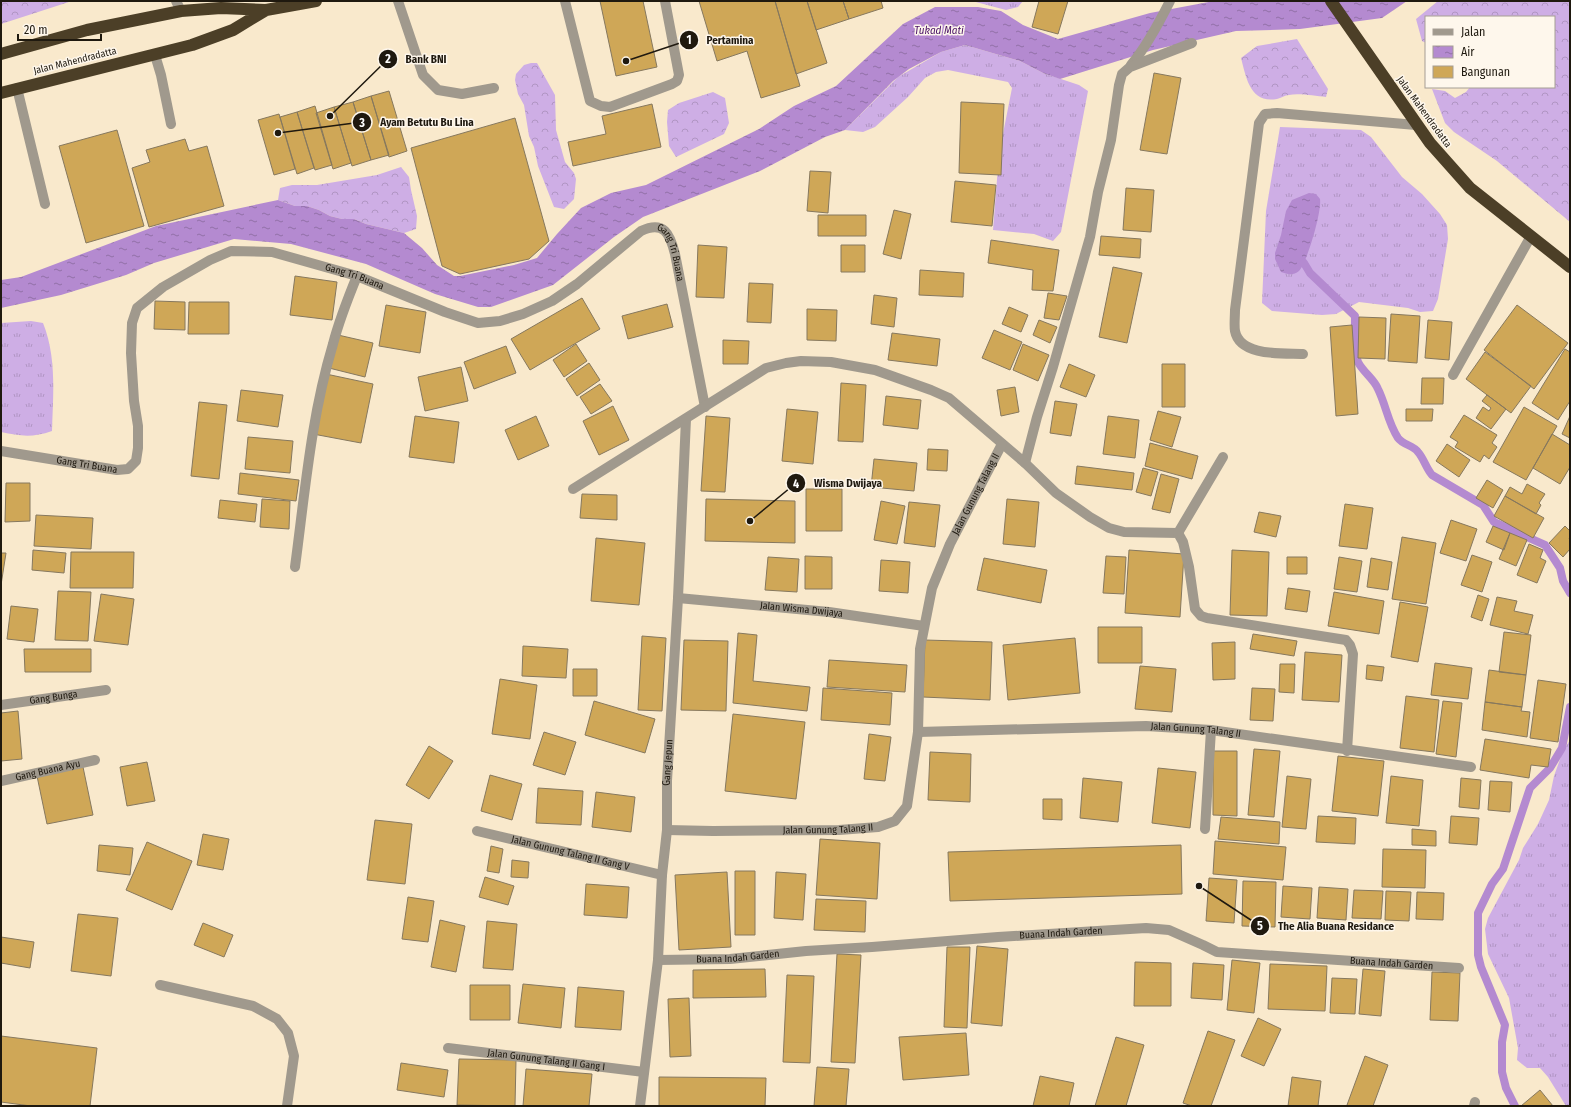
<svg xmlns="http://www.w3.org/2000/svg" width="1571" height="1107" font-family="'Fira Sans Condensed',sans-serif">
  <defs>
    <pattern id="grass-tufts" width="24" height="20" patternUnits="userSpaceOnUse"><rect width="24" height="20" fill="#ceaee5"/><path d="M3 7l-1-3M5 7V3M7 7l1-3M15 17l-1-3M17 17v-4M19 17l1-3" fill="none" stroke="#b095c3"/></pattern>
    <pattern id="forest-crowns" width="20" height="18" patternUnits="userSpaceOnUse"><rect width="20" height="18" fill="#ceaee5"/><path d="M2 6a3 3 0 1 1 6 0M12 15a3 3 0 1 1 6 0" fill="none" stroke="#b095c3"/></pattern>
    <pattern id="water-ripples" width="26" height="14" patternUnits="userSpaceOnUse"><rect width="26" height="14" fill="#b48ad0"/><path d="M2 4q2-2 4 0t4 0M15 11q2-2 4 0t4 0" fill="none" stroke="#9270a7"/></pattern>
  </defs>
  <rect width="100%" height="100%" fill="#f9e9cc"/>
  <path fill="url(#grass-tufts)" d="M972,1h51l-5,6 -12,3z
    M965,45l55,16 23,12 36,12 9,6 -27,141 -8,9 -19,-7 -41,-4 6,-76 13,-66 -4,-6 -60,-12 -12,2 -11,6 -17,19 -33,30 -12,5 -18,-2 53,-53 43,-25z
    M1280,127l81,3 10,7 31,40 20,17 18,20 7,11 1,14 -10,60 -5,12 -13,1 -12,-4 -49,-6 -23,12 -14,1 -50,-4 -10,-8 4,-92z
    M31,321l12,2c14,35 10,72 9,108 -20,7 -32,5 -51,1v-109z
    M1570,740v366h-4l-18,-29 -8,-9h-13l-10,-8 1,-12 -9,-50 -21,-44 -3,-25 3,-11 31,-58 4,-12 15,-24 11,-24 5,-24 9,-25z"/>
  <path fill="url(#forest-crowns)" d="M1,1h71l-71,23z
    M1438,1h132v221l-73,-61 -43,-29 -9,-9 -13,-34 13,2 10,7 11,-6 4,-5h84v-70h-128v26l-4,-2 -6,-22z
    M1297,39l31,50 -2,8c-11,-1 -27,-4 -37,-2 -4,0 -8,3 -12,4 -27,5 -31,-22 -36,-41l16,-12z
    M531,63h6l18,32 1,35 9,32 9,11 2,6 -2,20 -10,10 -10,-2 -16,-41 -4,-19 -5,-11 -5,-31 -6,-11 -3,-14 1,-6 8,-9z
    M713,92l12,6 4,25 -5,11 -48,23 -7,-11 -2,-24 1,-12 11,-7z
    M401,167l8,10 2,13 6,26 -1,13 -12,4 -38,-9 -12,-5h-12l-12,-3 -11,-6 -12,-4h-12l-17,-6 2,-12 12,-3h25l60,-10z"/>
  <path fill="url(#water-ripples)" d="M1214,1h193l-25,17 -82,11 -64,2 -83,19 -93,29 -17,-6 -23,-12 -55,-16 -24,7 -32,17 -16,12 -48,49 -20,7 -65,34 -117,46 -29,20 -61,48 -62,22h-13l-43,-13 -69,-30 -75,-20 -57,-5 -80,24 -28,12 -65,20 -60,13v-28l20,-3 135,-51 122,-26 17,6h12l12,4 11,6 12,3h12l12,5 38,9 18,15 15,17 17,11h6l54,-11 23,-7 20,-24 24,-26 30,-15 35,-8 113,-56 35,-23 42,-20 67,-62 32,-17h43l23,4 22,14 35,14 92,-26z
    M1309,193l7,1c1,2 3,3 4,5 2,12 -13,64 -21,72 -6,5 -12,3 -18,1l-6,-13v-6l6,-18 5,-24 6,-11z"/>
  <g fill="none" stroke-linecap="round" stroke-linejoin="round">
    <path stroke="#b48ad0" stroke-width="8" d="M1304,263l6,10 45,43c0,12 -1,36 3,46 5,10 16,17 20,27 8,16 10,34 20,49 5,7 15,7 20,14 6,7 8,16 14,23l51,30 11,17 51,23 15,23 3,13 7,12
      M1515,1106l-9,-18 -4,-16v-30l3,-17 -24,-58 -3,-12v-42l14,-29 11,-15 27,-81 20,-20 12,-20 8,-41"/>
  </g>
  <path fill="#cfa757" stroke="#86785e" d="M600,1h43l14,66 -41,9z
    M699,1h76l25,85 -39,12 -14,-47 -30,10z
    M775,1h32l20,62 -31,11z
    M807,1h36l6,18 -33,11z
    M843,1h38l2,7 -34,11z
    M1039,1h29l-10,33 -26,-7z
    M1154,73l27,5 -14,76 -27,-4z
    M389,91l18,60 -18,6 -18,-61z
    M371,96l18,59 -18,5 -18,-58z
    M353,102l18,58 -19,6 -18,-59z
    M961,102l43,2 -3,71 -42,-2z
    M652,104l9,43 -88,19 -5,-24 38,-8 -4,-18z
    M315,106l17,59 -17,5 -18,-58z
    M334,107l17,56 -18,6 -17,-56z
    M297,112l17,56 -17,6 -17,-57z
    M279,114l16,55 -21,6 -16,-55z
    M515,118l34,123 -20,18 -69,15 -18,-8 -31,-118z
    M117,130l27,96 -58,17 -27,-97z
    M185,139l4,12 18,-5 17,60 -75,21 -17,-59 18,-6 -4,-12z
    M810,171l21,1 -3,41 -21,-2z
    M955,181l41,4 -4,41 -41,-4z
    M1126,188l28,2 -3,42 -28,-2z
    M894,210l17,4 -10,45 -18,-5z
    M818,215h48v21h-48z
    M1101,236l40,3 -1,19 -41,-3z
    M991,240l68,10 -6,41 -21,-1 1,-20 -45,-7z
    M698,245l29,2 -3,51 -28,-1z
    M841,245h24v27h-24z
    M1113,267l29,6 -15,70 -28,-6z
    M920,270l44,3 -1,24 -44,-2z
    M295,276l42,6 -5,38 -42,-5z
    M749,283l24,1 -2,39 -24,-1z
    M1048,293l19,3 -8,24 -15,-2z
    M874,295l23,3 -3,29 -23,-3z
    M582,298l18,31 -70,41 -19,-31z
    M155,301l30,1v28l-31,-1z
    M189,302h40v32h-41z
    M667,304l6,23 -45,12 -6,-23z
    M386,305l40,7 -6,41 -41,-7z
    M1517,305l51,38 -34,46 -50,-39z
    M1009,307l19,8 -7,17 -19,-8z
    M807,309l30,1 -1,31 -29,-1z
    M1391,314l29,2 -3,47 -29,-2z
    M1359,317l27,1 -1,41 -27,-1z
    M1039,320l18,7 -7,16 -17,-8z
    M1428,320l24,2 -3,38 -24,-2z
    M1352,325l6,89 -22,2 -6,-89z
    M994,330l28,12 -12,28 -28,-12z
    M892,333l48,6 -3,27 -49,-6z
    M338,335l35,8 -8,34 -36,-9z
    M723,340l26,1 -1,23h-25z
    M576,344l11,17 -23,16 -11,-17z
    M1023,344l26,11 -11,26 -25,-11z
    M506,346l10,27 -42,16 -10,-27z
    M1565,349l5,3v49l-12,19 -26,-17z
    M1485,352l46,34 -20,27 -45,-34z
    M589,363l11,17 -23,16 -11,-17z
    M1069,364l26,11 -9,22 -26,-10z
    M1162,364h23v43h-23z
    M461,367l7,34 -43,10 -7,-34z
    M326,374l47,10 -12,59 -48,-9z
    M1422,378h22l-1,26h-22z
    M841,383l25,2 -3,57 -25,-1z
    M600,384l12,17 -21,13 -11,-17z
    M1015,387l4,25 -18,4 -4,-26z
    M241,390l42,5 -5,32 -41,-6z
    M1487,395l19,14 -15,20 -15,-11 7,-11 6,4 2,-3 -9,-7z
    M886,396l35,4 -3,29 -35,-4z
    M1055,401l22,3 -6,32 -21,-3z
    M199,402l28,3 -8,74 -28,-3z
    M613,406l16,34 -30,15 -16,-34z
    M1524,407l33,19 -31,54 -33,-18z
    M787,409l31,3 -5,52 -31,-3z
    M1406,409h27l-1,12h-26z
    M1158,411l23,6 -9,30 -22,-7z
    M1464,415l33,20 -5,8 5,4 -8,12 -5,-4 -4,7 -25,-15 3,-5 -8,-5z
    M415,416l44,6 -5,41 -45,-6z
    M536,416l13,30 -31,14 -13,-30z
    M706,416l24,2 -5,74 -24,-1z
    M1108,416l31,4 -4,38 -32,-4z
    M1570,416v22l-8,-4z
    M1552,434l18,11v22l-10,17 -27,-16z
    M248,437l45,4 -3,32 -45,-4z
    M1150,443l48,13 -6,23 -47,-13z
    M1447,444l23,16 -11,17 -23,-16z
    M928,449l20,1 -1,21 -20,-1z
    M874,459l43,4 -3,28 -43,-4z
    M1077,466l57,7 -2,17 -57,-6z
    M1143,468l15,4 -7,24 -15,-4z
    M240,473l59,7 -3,21 -58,-7z
    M1161,474l18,5 -9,34 -18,-4z
    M1487,480l16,10 -10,18 -17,-10z
    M6,483h24v38l-25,1z
    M1527,484l18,10 -6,9 2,2 -5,9 -31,-18 5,-9 12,7z
    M806,489h36v42h-36z
    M582,494l35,1v25l-37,-2z
    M1505,496l39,22 -11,20 -39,-22z
    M262,499l28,2 -1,28 -29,-2z
    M706,499l89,2v42l-90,-2z
    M1007,499l32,3 -4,45 -32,-3z
    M220,500l37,4 -2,18 -37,-4z
    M881,501l24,5 -8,38 -23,-4z
    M909,502l31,3 -5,42 -31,-4z
    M1345,504l28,4 -6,41 -28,-3z
    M1259,512l22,4 -5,21 -22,-5z
    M36,515l57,3 -2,31 -57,-3z
    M1451,520l26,9 -11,32 -26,-8z
    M1493,526l17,7 -6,17 -18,-8z
    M1565,526l5,5v6l-1,2 1,1v9l-7,8 -14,-14z
    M1510,533l17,7 -11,26 -17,-7z
    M1402,537l34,6 -10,61 -34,-5z
    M596,538l49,5 -6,62 -48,-4z
    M1529,544l14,6 -3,8 6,3 -9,22 -20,-8z
    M33,550l33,3 -2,20 -32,-3z
    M1129,550l55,4 -4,63 -55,-4z
    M1232,550l37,2 -2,64 -37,-1z
    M71,552h63l-1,36h-63z
    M1,553h5l-5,32z
    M1472,555l20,7 -10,30 -21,-7z
    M805,556l27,1v32h-27z
    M1106,556l20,1 -2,37 -21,-1z
    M768,557l31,2 -2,33 -32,-2z
    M1287,557h20v17h-20z
    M1339,557l23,4 -5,31 -23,-3z
    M984,558l63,12 -6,33 -64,-13z
    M1371,558l21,4 -4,28 -21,-3z
    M881,560l29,2 -2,31 -29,-2z
    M1288,588l22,3 -3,21 -22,-3z
    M58,591l33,1 -3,49 -33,-1z
    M1334,592l50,9 -5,33 -51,-8z
    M101,594l33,5 -6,46 -34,-4z
    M1478,595l11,4 -7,22 -11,-4z
    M1497,597l20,4 -3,10 19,4 -5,19 -38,-9z
    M1400,602l28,5 -10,55 -27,-5z
    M11,606l27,3 -4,33 -27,-3z
    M1098,627h44v36h-44z
    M1504,632l27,3 -5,40 -27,-3z
    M738,633l19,2 -4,46 57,6 -3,24 -74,-8z
    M1253,634l44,7 -3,15 -44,-7z
    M642,636l24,2 -4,73 -24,-1z
    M1075,638l5,55 -72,7 -5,-55z
    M684,640l44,1 -2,70 -45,-1z
    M925,640l67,2 -2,58 -67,-3z
    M1235,642v37l-22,1 -1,-37z
    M523,646l45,3 -2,29 -44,-2z
    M24,649h67v23h-66z
    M1305,652l37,3 -3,47 -37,-2z
    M829,660l78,5 -2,27 -78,-5z
    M1435,663l37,5 -4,31 -37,-4z
    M1280,664h15l-1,29 -15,-1z
    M1367,665l17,2 -2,14 -16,-2z
    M1140,666l36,3 -4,43 -37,-3z
    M573,669h24v27h-24z
    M1489,670l37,5 -4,32 -37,-5z
    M500,679l37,6 -7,54 -38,-5z
    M1538,680l28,4 -8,58 -28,-4z
    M823,688l69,5 -2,32 -69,-5z
    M1252,688l23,1 -2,32 -23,-1z
    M1406,696l33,4 -5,52 -34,-4z
    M594,701l61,18 -10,34 -60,-18z
    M1443,701l19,2 -6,54 -20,-3z
    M1485,702l37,5 -1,4 9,1 -3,25 -45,-7z
    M18,711l4,48 -21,2v-48z
    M733,714l72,8 -9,77 -71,-8z
    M544,732l32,10 -11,33 -32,-10z
    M869,734l22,3 -6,44 -21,-2z
    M1485,739l66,10 -3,18 -17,-2 -2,13 -49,-8z
    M429,746l24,15 -24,38 -23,-14z
    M1254,749l26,2 -6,66 -26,-2z
    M1213,751h24v65l-24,-1z
    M930,752l41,2 -1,48 -42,-2z
    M1338,756l46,5 -6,55 -46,-5z
    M147,762l8,39 -28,5 -7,-39z
    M83,767l10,48 -46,9 -10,-48z
    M1158,768l38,4 -6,56 -38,-5z
    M490,775l32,9 -10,36 -31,-9z
    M1287,776l24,3 -5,50 -24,-2z
    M1391,776l32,4 -4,46 -33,-3z
    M1083,778l39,4 -4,40 -38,-4z
    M1461,778l20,2 -2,29 -20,-2z
    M1490,781l22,1 -2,30 -22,-2z
    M538,788l45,3 -2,34 -45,-2z
    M596,792l39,5 -4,35 -39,-5z
    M1043,799h19v21l-19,-1z
    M1318,816l38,2 -1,26 -39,-2z
    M1451,816l28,2 -2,27 -28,-2z
    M1221,817l59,5 -1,22 -61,-5z
    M375,820l37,4 -7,60 -38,-4z
    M1412,829l24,2v15l-24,-1z
    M203,834l26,5 -6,31 -26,-5z
    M820,839l60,4 -3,56 -61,-4z
    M1215,841l71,6 -3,33 -70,-6z
    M147,842l45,19 -20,49 -46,-20z
    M99,845l34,3 -3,27 -33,-4z
    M1181,845l1,49 -232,7 -2,-49z
    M491,846l12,3 -4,24 -12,-2z
    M1383,849l43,1 -1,38 -43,-1z
    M512,860l17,2 -1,16 -17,-1z
    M735,871h20v64h-20z
    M727,872l4,75 -52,3 -4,-75z
    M776,872l30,2 -3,46 -29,-2z
    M485,877l29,9 -6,19 -29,-8z
    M1209,878l28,2 -3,43 -28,-2z
    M1243,881l33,1 -1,45 -33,-1z
    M586,884l43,3 -2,31 -43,-3z
    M1283,886l29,2 -2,31 -29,-2z
    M1319,887l29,2 -2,31 -29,-2z
    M1354,890l29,1 -2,28 -29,-1z
    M1386,891l25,1 -2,29 -24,-1z
    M1417,892l27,1 -1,27 -27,-1z
    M408,897l26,4 -6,41 -26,-3z
    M816,899l50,2 -1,31 -51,-2z
    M78,914l40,4 -7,58 -40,-5z
    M440,920l25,6 -9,46 -25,-5z
    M487,921l30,3 -4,46 -30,-2z
    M203,923l30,12 -9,22 -30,-12z
    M1,937l33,5 -4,26 -29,-5z
    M977,946l31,3 -6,77 -31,-3z
    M947,947h23l-3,81 -23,-1z
    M837,954l24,1 -6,108 -24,-1z
    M1232,960l28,3 -6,50 -27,-3z
    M1135,962l36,1v43h-37z
    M1193,963l31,2 -2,35 -31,-2z
    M1270,964l57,2 -2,45 -57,-2z
    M765,969l1,28 -73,1v-28z
    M1363,969l22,2 -4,45 -22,-2z
    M1432,972l28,1 -2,48 -28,-1z
    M787,975l27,1 -4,87 -27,-1z
    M1332,978l25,1 -2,35 -25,-1z
    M523,984l42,4 -4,40 -43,-5z
    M470,985h40v35h-40z
    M578,987l46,4 -3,39 -46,-3z
    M689,998l2,58 -21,1 -2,-58z
    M1258,1018l23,11 -17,37 -23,-10z
    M1208,1031l27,9 -24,66h-19l-9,-3z
    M966,1033l3,42 -66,5 -4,-43z
    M1,1036l96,12 -7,58h-59l-30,-4z
    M1116,1037l28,8 -18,61h-31z
    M1365,1056l23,9 -15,41h-24l-2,-1z
    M459,1059l57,1 -1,46 -58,-1z
    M401,1063l47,7 -4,27 -47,-7z
    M817,1067l32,2 -3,37h-32z
    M526,1069l66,5 -3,32h-66z
    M1040,1076l34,7 -5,23h-36z
    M659,1077l107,1 -1,28h-106z
    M1292,1077l29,4 -3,25h-30z
    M1540,1090l13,16h-32z"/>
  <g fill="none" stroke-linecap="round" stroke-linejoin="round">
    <path stroke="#a0998d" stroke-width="10" d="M398,1l25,74 15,15 24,4 32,-6
      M565,1l25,100 11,5 9,1 62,-23 5,-3 2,-6 -14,-74
      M155,55l6,20 10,49
      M17,88l28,116
      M1303,354c-19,-1 -63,3 -68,-23 -1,-6 0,-15 0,-21l24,-187 6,-9 12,-1 139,12"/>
    <g stroke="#a0998d" stroke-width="10">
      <path d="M176,1l5,10"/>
      <path d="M1131,65c16,-19 28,-42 39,-64"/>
      <path d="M1453,375l78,-139"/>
      <path id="s1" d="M1,451l116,19 11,-1 8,-8 2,-13v-22l-4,-25 -3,-48 1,-30 5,-15 26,-21 47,-27 21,-9 41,1 85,24 88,36 33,11 22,-2 23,-7 29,-13 25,-17 64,-53c23,-11 29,3 34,23l30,153"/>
      <path d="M1025,463l12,-46 16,-50 37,-130 8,-45 13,-52 8,-55 3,-11 8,-7 62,-24"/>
      <path d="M573,489l193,-121 20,-5 15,-2 30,1 44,8 56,20 18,8 76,65 31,30 34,24 19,11 15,4 54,1 5,9 6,25 6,42 6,7 6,2 139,22 4,5 3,9 -6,97"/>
      <path d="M1178,533l45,-76"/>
      <path d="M295,567c10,-75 16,-150 38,-223 6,-23 15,-46 24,-68"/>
      <path id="s2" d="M678,598l151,14 95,14"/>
      <path id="s3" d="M1,705l105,-15"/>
      <path id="s4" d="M918,732l228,-6 65,4 260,37"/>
      <path id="s5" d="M1,781l94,-21"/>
      <path d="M1205,829l6,-99"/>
      <path id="s6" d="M667,830l46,1 126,-1 39,-3 17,-6 12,-15 11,-74 2,-83 12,-61 18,-44 52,-100"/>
      <path id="s7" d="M477,831l185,44"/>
      <path id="s8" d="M658,960l72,-1 76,-8 66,-4 126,-10 148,-9 23,2 34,15 14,7 242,16"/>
      <path d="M160,985l93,21 24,13 11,14 6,23 -7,50"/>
      <path id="s9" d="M448,1048l196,24"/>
      <path id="s10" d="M640,1106l18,-146 4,-85 5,-45v-49l11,-183 8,-179"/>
      <path d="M1474,1106l1,-4"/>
    </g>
    <path stroke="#4c3f27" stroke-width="12" d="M1331,1l99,142 40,45 100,79
      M1,54l86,-24 94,-19 40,-3 45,2 50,-9
      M1,93l191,-48 41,-15 33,-20"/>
  </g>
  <g text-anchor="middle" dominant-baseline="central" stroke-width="3" stroke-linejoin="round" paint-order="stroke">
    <g font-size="10" fill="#1f190f" stroke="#fef7ec">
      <text transform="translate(75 61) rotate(-14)">Jalan Mahendradatta</text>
      <text transform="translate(1424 112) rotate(54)">Jalan Mahendradatta</text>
      <text stroke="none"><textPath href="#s1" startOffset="903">Gang Tri Buana</textPath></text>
      <text stroke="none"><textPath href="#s1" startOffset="532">Gang Tri Buana</textPath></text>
      <text stroke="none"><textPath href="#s1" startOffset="87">Gang Tri Buana</textPath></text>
      <text stroke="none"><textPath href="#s6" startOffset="572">Jalan Gunung Talang II</textPath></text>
      <text stroke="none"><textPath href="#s2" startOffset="124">Jalan Wisma Dwijaya</textPath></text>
      <text stroke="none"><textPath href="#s3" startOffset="53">Gang Bunga</textPath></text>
      <text stroke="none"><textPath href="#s4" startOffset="278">Jalan Gunung Talang II</textPath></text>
      <text stroke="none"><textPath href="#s10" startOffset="345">Gang Jepun</textPath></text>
      <text stroke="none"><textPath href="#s5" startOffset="48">Gang Buana Ayu</textPath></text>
      <text stroke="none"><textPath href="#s6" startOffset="161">Jalan Gunung Talang II</textPath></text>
      <text stroke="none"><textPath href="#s7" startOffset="96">Jalan Gunung Talang II Gang V</textPath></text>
      <text stroke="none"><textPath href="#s8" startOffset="404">Buana Indah Garden</textPath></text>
      <text stroke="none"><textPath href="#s8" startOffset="80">Buana Indah Garden</textPath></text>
      <text stroke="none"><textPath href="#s8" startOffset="740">Buana Indah Garden</textPath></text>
      <text stroke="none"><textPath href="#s9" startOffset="99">Jalan Gunung Talang II Gang I</textPath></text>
    </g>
    <g font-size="11" font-style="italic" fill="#491266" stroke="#fef7ec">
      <text x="939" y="30">Tukad Mati</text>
    </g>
  </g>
  <path fill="none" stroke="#1f190f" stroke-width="1.5" d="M626 61L689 40M330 116L388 59M278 133L362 122M750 521L796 483M1199 886L1260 926"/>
  <g fill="#1f190f" stroke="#fef7ec" stroke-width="1.5">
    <circle cx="626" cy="61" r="4"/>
    <circle cx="330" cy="116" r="4"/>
    <circle cx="278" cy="133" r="4"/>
    <circle cx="750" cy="521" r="4"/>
    <circle cx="1199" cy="886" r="4"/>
    <circle cx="689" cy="40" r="10"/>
    <circle cx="388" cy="59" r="10"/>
    <circle cx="362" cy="122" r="10"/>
    <circle cx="796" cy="483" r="10"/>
    <circle cx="1260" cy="926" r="10"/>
  </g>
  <g font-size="12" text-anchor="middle" font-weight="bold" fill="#fff">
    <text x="689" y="44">1</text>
    <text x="388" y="63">2</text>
    <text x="362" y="127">3</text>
    <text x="796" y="488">4</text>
    <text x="1260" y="930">5</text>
  </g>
  <g font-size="11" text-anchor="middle" font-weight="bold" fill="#1f190f" stroke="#fef7ec" stroke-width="3" stroke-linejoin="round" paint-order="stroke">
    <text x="730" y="44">Pertamina</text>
    <text x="426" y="63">Bank BNI</text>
    <text x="427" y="126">Ayam Betutu Bu Lina</text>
    <text x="848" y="487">Wisma Dwijaya</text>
    <text x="1336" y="930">The Alia Buana Residance</text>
  </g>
  <rect width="1571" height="1107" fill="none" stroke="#1f190f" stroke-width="4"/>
  <rect x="1425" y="16" width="130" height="72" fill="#fef7ec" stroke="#a59e94"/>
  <rect x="1433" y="29" width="20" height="6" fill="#a0998d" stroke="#a59e94"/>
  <text x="1461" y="36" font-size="12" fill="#1f190f">Jalan</text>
  <rect x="1433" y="46" width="20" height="12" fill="url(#water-ripples)" stroke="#a59e94"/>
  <text x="1461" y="56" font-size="12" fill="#1f190f">Air</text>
  <rect x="1433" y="66" width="20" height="12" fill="#cfa757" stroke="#a59e94"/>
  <text x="1461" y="76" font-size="12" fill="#1f190f">Bangunan</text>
  <path d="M18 34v6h83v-6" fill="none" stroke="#1f190f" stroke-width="2"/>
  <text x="24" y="34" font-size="12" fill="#1f190f" stroke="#fef7ec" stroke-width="3" paint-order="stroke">20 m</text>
</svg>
